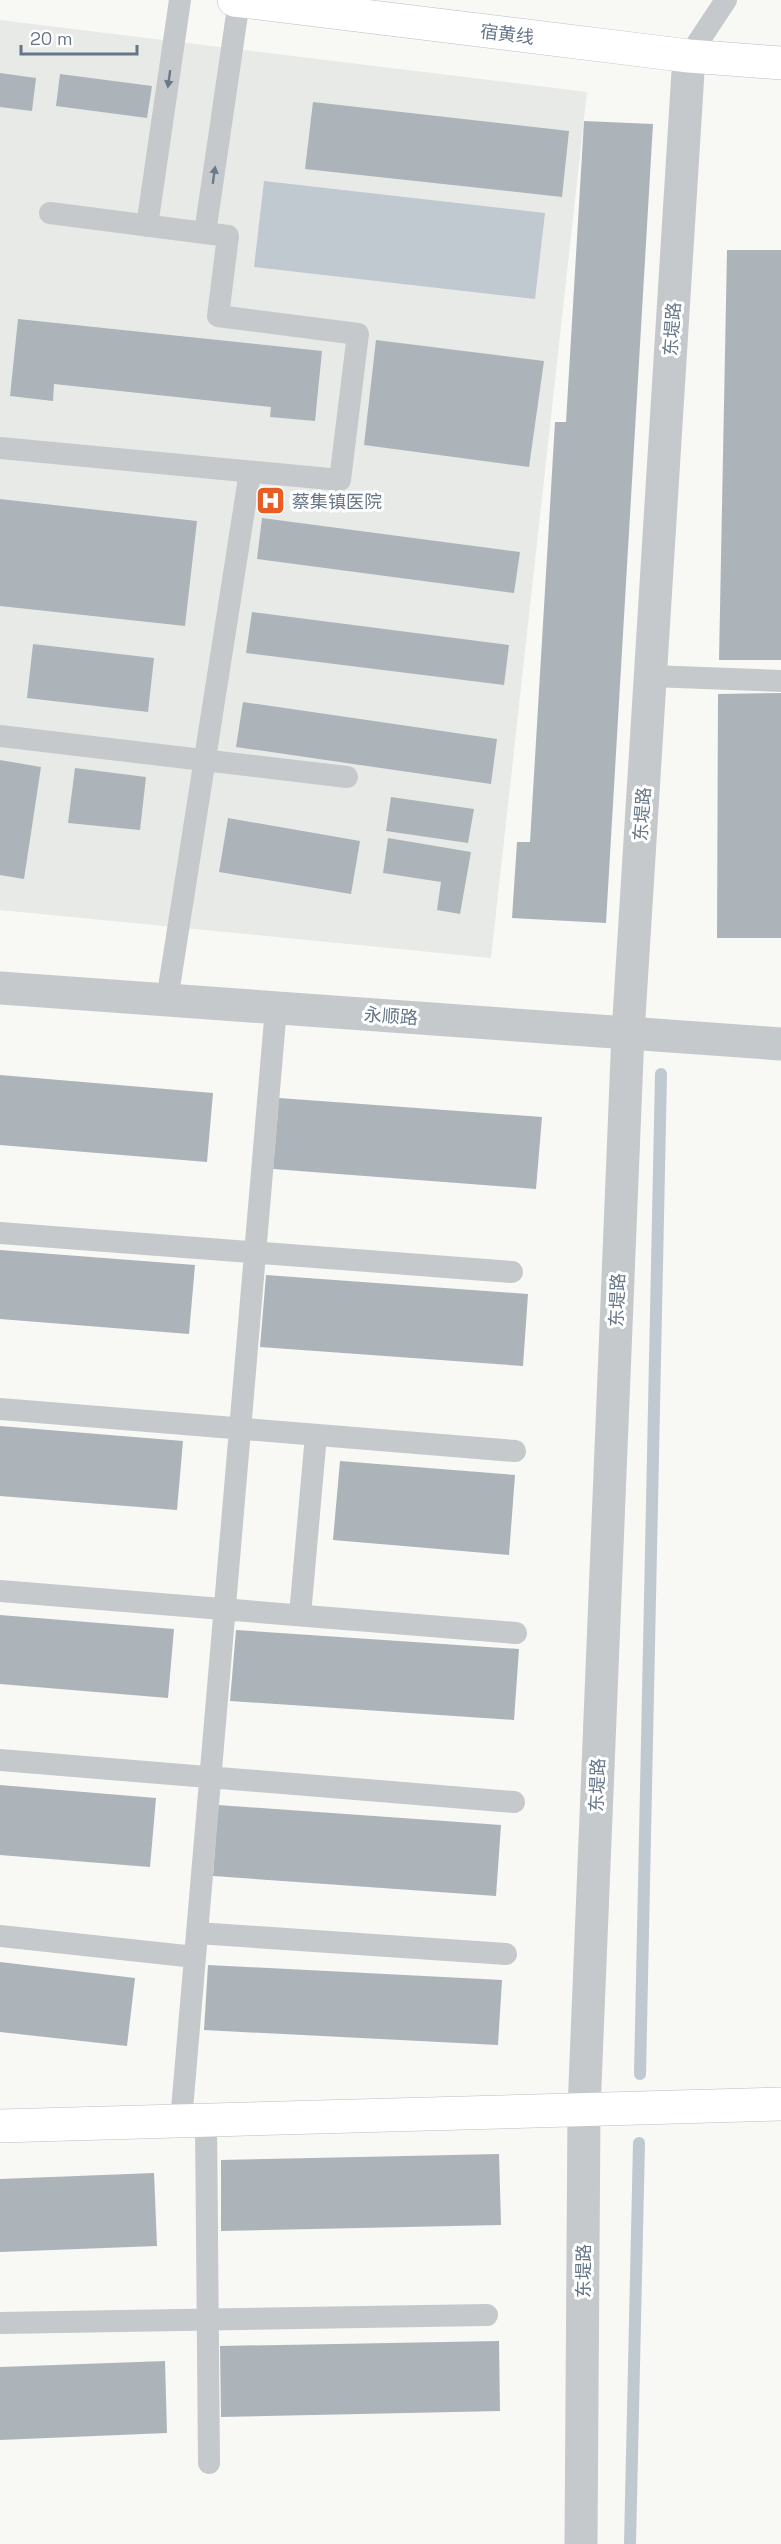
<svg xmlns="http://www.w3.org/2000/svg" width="781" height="2544" font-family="'Space Grotesk','Noto Sans SC',sans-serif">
  <rect width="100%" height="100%" fill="#f8f8f5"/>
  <path fill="#e8eae8" d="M0,20l587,72 -96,866 -491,-48z"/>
  <path fill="#c0c9cf" d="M264,181l281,32 -10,86 -281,-32z"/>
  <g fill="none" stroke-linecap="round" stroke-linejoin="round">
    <path stroke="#c0c9cf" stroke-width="12" d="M640,2074l21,-1000
      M630,2544l9,-401"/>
  </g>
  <path fill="#acb4ba" d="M0,73l36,5 -4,33 -32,-4z
    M60,74l92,12 -5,32 -91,-12z
    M313,102l256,29 -7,66 -257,-28z
    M584,121l69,3 -47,799 -94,-5 5,-76h13l25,-420h11z
    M727,250h54v410h-62z
    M18,319l304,32 -7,70 -45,-4 1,-10 -217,-23 -1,17 -43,-5z
    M376,340l168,21 -15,106 -165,-22z
    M0,499l197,22 -12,105 -185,-20z
    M262,518l258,34 -6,41 -257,-34z
    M252,612l257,33 -5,40 -258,-32z
    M33,644l121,14 -6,54 -121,-14z
    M781,693v245h-64l1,-244z
    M243,702l254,37 -6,45 -255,-37z
    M0,760l41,7 -17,112 -24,-4z
    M75,768l71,9 -6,53 -72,-7z
    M391,797l83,12 -6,34 -82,-12z
    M228,818l132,23 -9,53 -132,-22z
    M388,838l83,14 -11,62 -23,-4 4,-28 -58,-9z
    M0,1075l213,18 -6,69 -207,-17z
    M279,1098l263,19 -6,72 -263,-20z
    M0,1250l195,15 -6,69 -189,-15z
    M266,1275l262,19 -5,72 -263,-19z
    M0,1426l183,15 -6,69 -177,-14z
    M340,1461l175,14 -6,80 -176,-15z
    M0,1615l174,14 -6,69 -168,-14z
    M236,1630l283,19 -5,71 -284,-19z
    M0,1785l156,13 -6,69 -150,-12z
    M218,1805l283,20 -5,71 -283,-20z
    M0,1962l135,16 -8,68 -127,-14z
    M208,1965l294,15 -4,65 -294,-15z
    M499,2154l2,71 -280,6v-71z
    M154,2173l3,73 -157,6v-73z
    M499,2341l1,70 -279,6 -1,-71z
    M165,2361l2,72 -167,7v-73z"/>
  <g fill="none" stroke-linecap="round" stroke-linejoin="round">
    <defs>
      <path id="secondary" d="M234,0l455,56 92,7
        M0,2126l781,-22"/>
    </defs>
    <use href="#secondary" stroke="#babec3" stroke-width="34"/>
    <path stroke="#c5c9cc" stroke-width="22" d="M689,56l37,-56
      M147,226l33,-226
      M205,233l34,-232
      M0,448l340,32 18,-146 -140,-18 10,-80 -178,-23
      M651,676l130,5
      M0,736l347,41
      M167,1000l83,-528
      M0,1233l512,39
      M0,1409l515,42
      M0,1591l516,42
      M300,1615l16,-180
      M0,1760l514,42
      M197,1933l309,21
      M0,1936l195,21
      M206,2120l3,343
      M181,2121l95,-1113
      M0,2323l487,-8"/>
    <path stroke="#c5c9cc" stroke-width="33" d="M0,988l781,56
      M581,2544l3,-434 44,-1077 61,-977"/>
    <use href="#secondary" stroke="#fff" stroke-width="33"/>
  </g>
  <defs><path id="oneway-solid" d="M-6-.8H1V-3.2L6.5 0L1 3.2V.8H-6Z" transform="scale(1.5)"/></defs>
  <g fill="#6b7a8a">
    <use href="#oneway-solid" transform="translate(169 79) rotate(98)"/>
    <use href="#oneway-solid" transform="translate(214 175) rotate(-82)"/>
  </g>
  <defs>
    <symbol id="hospital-square" viewBox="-11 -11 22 22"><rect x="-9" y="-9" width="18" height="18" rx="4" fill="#e85d24" stroke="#fff"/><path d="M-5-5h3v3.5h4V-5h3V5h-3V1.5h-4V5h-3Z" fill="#fff"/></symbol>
  </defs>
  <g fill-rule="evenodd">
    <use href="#hospital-square" x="254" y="484" width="33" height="33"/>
  </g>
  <g text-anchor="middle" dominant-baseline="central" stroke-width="6" stroke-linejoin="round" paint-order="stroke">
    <g font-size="18" fill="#667687" stroke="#fff">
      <text transform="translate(507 34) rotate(7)">宿黄线</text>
      <text transform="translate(672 329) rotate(-86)">东堤路</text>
      <text transform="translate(642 814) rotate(-86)">东堤路</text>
      <text transform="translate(391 1016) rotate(4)">永顺路</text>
      <text transform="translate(617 1300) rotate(-88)">东堤路</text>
      <text transform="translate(597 1785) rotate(-88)">东堤路</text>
      <text transform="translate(583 2271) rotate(-90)">东堤路</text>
    </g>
    <g font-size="18" fill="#667687" stroke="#fff" text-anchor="start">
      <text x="292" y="501">蔡集镇医院</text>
    </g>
  </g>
  <path d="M21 45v9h116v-9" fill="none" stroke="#667687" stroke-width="3"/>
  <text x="30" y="45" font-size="18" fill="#667687" stroke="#ffffff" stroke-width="4.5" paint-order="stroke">20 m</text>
</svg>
